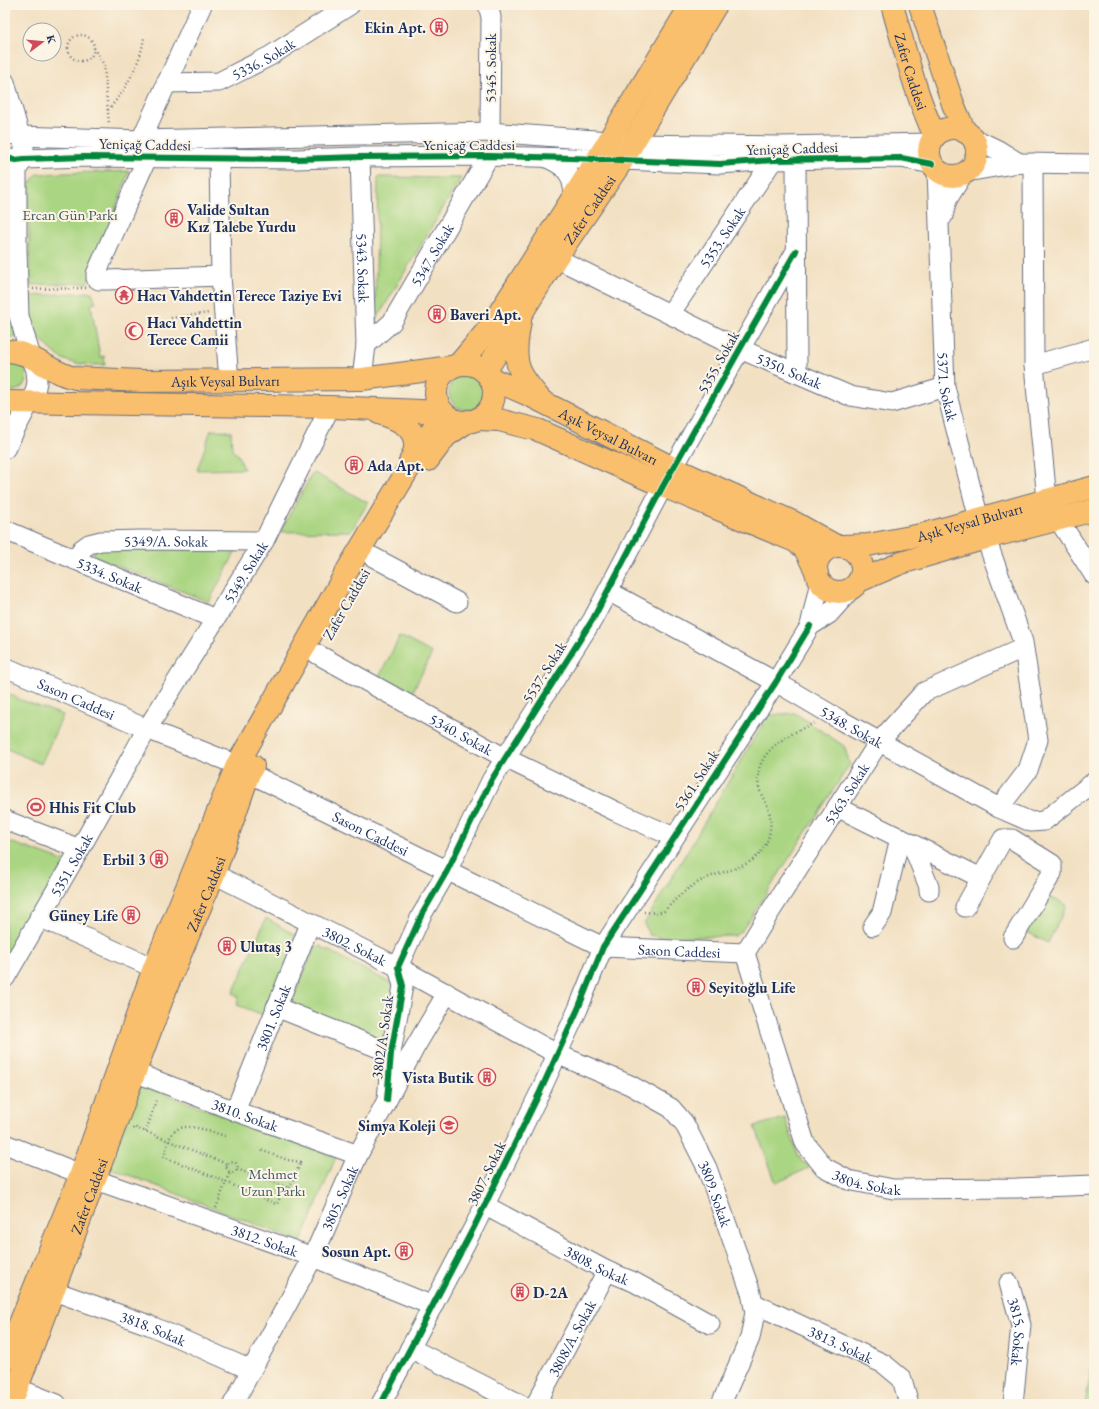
<svg xmlns="http://www.w3.org/2000/svg" width="1099" height="1409" font-family="'EB Garamond',serif">
  <rect width="100%" height="100%" fill="#fcf5e5"/>
  <filter id="ink" filterUnits="userSpaceOnUse"><feTurbulence type="fractalNoise" baseFrequency=".025" numOctaves="2"/><feDisplacementMap in="SourceGraphic" scale="8" xChannelSelector="R" yChannelSelector="G"/><feConvolveMatrix kernelMatrix="1 2 1 2 8 2 1 2 1" color-interpolation-filters="sRGB"/></filter>
  <filter id="wash" filterUnits="userSpaceOnUse"><feTurbulence type="fractalNoise" baseFrequency=".012" numOctaves="4" result="noise"/><feDisplacementMap in="SourceGraphic" scale="16" xChannelSelector="R" yChannelSelector="G"/><feGaussianBlur stdDeviation="0.9" result="paint"/><feColorMatrix in="noise" values="0 0 0 0 0 0 0 0 0 0 0 0 0 0 0 0 0 1.4 0 .05"/><feComposite in="paint" operator="in"/></filter>
  <g filter="url(#wash)">
    <rect width="100%" height="100%" fill="#f2e0c2"/>
    <path fill="#aad582" stroke="#628270" d="M129,171l-32,90 -10,22 -57,2 -2,-100 9,-11z
      M378,177l83,1 -86,144z
      M92,292l4,11 -5,1 9,53 4,-1 1,9c-13,0 -28,0 -40,-5 -4,-1 -7,-5 -10,-7 -21,-17 -26,-32 -26,-57z
      M9,298l11,39h-14z
      M5,360l18,4c9,15 0,30 -18,27z
      M449 392a18 18 0 1 1 36 0a18 18 0 1 1-36 0Z
      M211,430l20,1 1,19 6,5 6,14 -47,1z
      M313,472l55,31 -17,28 -71,1z
      M95,547l142,2 -28,53 -116,-46z
      M400,636l32,17 -20,40 -33,-16z
      M5,692l16,8 42,15 -22,49 -36,-16z
      M795,713l49,33 6,18 -100,155 -8,11 -7,6 -73,2 -13,-3 -5,-11 124,-209z
      M5,840l61,22 -61,100z
      M1043,894l24,11 -19,38 -23,-12z
      M266,918l32,19 -32,79 -29,-11 2,-8 -6,-4z
      M320,946l78,41 1,4 -16,49 -89,-35 -2,-5 23,-53z
      M141,1085l195,72 -35,85 -193,-75z
      M785,1118l12,34 5,10 9,5 -35,16 -21,-57z
      M1094,1354v50h-9z"/>
  </g>
  <g filter="url(#ink)">
    <g fill="none" stroke-linecap="round" stroke-linejoin="round">
      <defs>
        <g id="minor">
          <path d="M488,5l3,12 -1,115"/>
          <path d="M5,82l15,54 4,9v14l-7,10v80l2,67 12,41 5,13 1,12 -2,10 -30,57"/>
          <path id="s1" d="M166,83l53,-1 51,-26 80,-51"/>
          <path d="M5,136l7,-2 8,2 121,4 349,-8 118,9 24,3 149,2 150,-3"/>
          <path d="M971,137l27,13 21,13"/>
          <path d="M141,140l61,-135"/>
          <path id="s2" d="M360,157l6,188 -4,34"/>
          <path d="M5,158l11,2 8,-1 60,-2 212,2 64,-2 129,-1 83,2 148,6 53,-4 128,-2 31,6"/>
          <path d="M147,158l-51,116v4l3,2h8l114,-4"/>
          <path d="M219,158l2,118 8,105"/>
          <path d="M547,158c19,8 26,16 27,38"/>
          <path d="M796,160l1,213"/>
          <path d="M1033,163l1,202 13,135"/>
          <path id="s3" d="M937,170l8,217 34,132 44,123 15,98 -10,30 -29,38"/>
          <path d="M966,172l53,-9 75,1"/>
          <path d="M943,216l4,-16 16,-26"/>
          <path id="s4" d="M556,258l184,91 110,47 42,7 53,-16"/>
          <path d="M5,309l1,-36"/>
          <path id="s5" d="M670,314l103,-154"/>
          <path id="s6" d="M366,345l26,-23 97,-166"/>
          <path d="M1034,365l60,-17"/>
          <path d="M1058,519l36,56"/>
          <path id="s7" d="M5,530l210,89"/>
          <path d="M373,557l84,45"/>
          <path id="s8" d="M75,560l7,-11 7,-5 12,-3 39,-1 124,1"/>
          <path d="M820,581l-10,45 19,-12 24,-27"/>
          <path id="s9" d="M608,591l168,91 66,39 157,87 32,14 13,-1 50,-39"/>
          <path id="s10" d="M317,654l188,104 112,54 57,25"/>
          <path id="s11" d="M5,667l142,62 90,36 12,8 354,174 142,6"/>
          <path d="M837,807l144,71"/>
          <path d="M5,820l75,29"/>
          <path d="M912,844l17,43v4"/>
          <path id="s12" d="M214,874l184,93 159,87 73,31 41,23 13,15 23,45 44,125 4,19 -5,26 -29,66"/>
          <path d="M965,907l38,-68h9l40,25v9l-39,65"/>
          <path d="M39,917l115,51"/>
          <path d="M873,926l9,-13 18,-75"/>
          <path id="s13" d="M745,953l60,190 19,24 24,13 45,9 124,-1 77,-3"/>
          <path id="s14" d="M745,953l23,-38 111,-173 45,-50 99,-44"/>
          <path id="s15" d="M5,978l75,-129 67,-120 117,-188 66,-134"/>
          <path d="M276,1007l115,46"/>
          <path id="s16" d="M134,1072l101,39 123,44"/>
          <path d="M387,1100l4,-47 12,-67 -5,-19 23,-51 26,-45 45,-92 101,-160 70,-133 77,-137 56,-98"/>
          <path id="s17" d="M235,1111l75,-187"/>
          <path id="s18" d="M5,1144l91,36 217,77 120,49"/>
          <path id="s19" d="M484,1205l123,66 27,11 76,42"/>
          <path id="s20" d="M1009,1283l12,42 -8,79"/>
          <path id="s21" d="M54,1291l95,34 102,45"/>
          <path id="s22" d="M753,1303l131,61 18,15 7,25"/>
          <path d="M410,1348l110,56"/>
          <path d="M5,1387l12,1 40,16"/>
          <path id="s23" d="M233,1404l80,-147 45,-102 56,-106 33,-56"/>
          <path d="M381,1404l94,-179 65,-133 38,-83 25,-62 173,-265 34,-56"/>
          <path id="s24" d="M536,1404l71,-133"/>
        </g>
        <g id="major">
          <path id="s25" d="M892,5c13,44 23,89 43,131"/>
          <path d="M920,5l33,99 12,28"/>
          <circle cx="953" cy="152" r="24"/>
          <path d="M520,321c-2,12 -5,25 -3,38 1,15 14,29 23,40"/>
          <path id="s26" d="M5,351c26,-1 44,22 70,27l67,3 220,-2 89,-12"/>
          <path d="M459,364l32,-38 106,-166 94,-155"/>
          <circle cx="465" cy="393" r="29"/>
          <path id="s27" d="M485,372l71,-114 66,-97 94,-156"/>
          <path id="s28" d="M490,378l41,18 142,72 122,55 41,23"/>
          <path d="M5,402l325,5 113,5 -92,152 -114,201 -83,203 -73,206 -76,186"/>
          <path d="M379,413c16,5 38,13 36,34 0,5 -3,10 -5,15"/>
          <path d="M478,419l21,1 39,10 125,56 132,55 10,8 12,24"/>
          <path d="M428,460l18,-24 22,-15"/>
          <path id="s29" d="M843,546l25,-1 53,-10 173,-48"/>
          <circle cx="839" cy="569" r="23"/>
          <path d="M859,581l42,-18 85,-25 108,-28"/>
          <path id="s30" d="M11,1404l157,-421 46,-109 35,-101 4,-7"/>
        </g>
      </defs>
      <use href="#minor" stroke="#666d81" stroke-width="21"/>
      <use href="#major" stroke="#666d81" stroke-width="24"/>
      <path stroke="#666d81" stroke-width="2.5" stroke-dasharray="1 3" stroke-linecap="butt" d="M68 48a13 13 0 1 1 26 0a13 13 0 1 1-26 0Z
        M94,48l10,17 5,60
        M108,110c17,-19 33,-47 36,-73
        M33,289l53,-1
        M171,318l38,-5
        M644,912l13,1 7,-2c10,-10 20,-21 33,-28 24,-15 55,-11 69,-39 5,-11 6,-26 2,-36 -2,-6 -6,-11 -8,-17 -11,-37 26,-56 55,-68
        M133,1129l1,-2 93,37
        M146,1132l10,-32
        M225,1136c-14,-4 -43,-17 -53,-2 -4,6 -6,16 -8,23l62,25 47,21 4,1 8,-18
        M226.5 1167a5.5 5.5 0 1 1 11 0a5.5 5.5 0 1 1-11 0Z
        M237,1169l52,19 12,-26 -13,-2 -28,-10
        M216,1208l14,-36"/>
      <use href="#minor" stroke="#fff" stroke-width="19"/>
      <use href="#major" stroke="#f9bf6d" stroke-width="22"/>
      <defs>
        <path id="cycleway" d="M5,158l11,2 8,-1 60,-2 212,2 64,-2 129,-1 83,2 148,6 53,-4 128,-2 31,6
          M387,1100l4,-47 12,-67 -5,-19 23,-51 26,-45 45,-92 101,-160 70,-133 77,-137 56,-98
          M381,1404l94,-179 65,-133 38,-83 25,-62 173,-265 34,-56"/>
      </defs>
      <use href="#cycleway" stroke="#fcf5e5" stroke-width="8"/>
      <use href="#cycleway" stroke="#00873e" stroke-width="6"/>
    </g>
  </g>
  <defs>
    <symbol id="building-ring" viewBox="-11 -11 22 22"><circle r="9.5" fill="#fcf5e5" stroke="#d1495b" stroke-width="1.5"/><path d="M-4-6H4V6H1V3H-1V6H-4ZM-2.5-4.3h1.7v1.8h-1.7ZM.8-4.3h1.7v1.8H.8ZM-2.5-1h1.7V.8h-1.7ZM.8-1h1.7V.8H.8Z" fill="#d1495b"/></symbol>
    <symbol id="temple-ring" viewBox="-11 -11 22 22"><circle r="9.5" fill="#fcf5e5" stroke="#d1495b" stroke-width="1.5"/><path d="M0-6L5-2H3V0L6.5 2.5H4V6H1.5V3h-3V6H-4V2.5H-6.5L-3 0V-2H-5Z" fill="#d1495b"/></symbol>
    <symbol id="mosque-ring" viewBox="-11 -11 22 22"><circle r="9.5" fill="#fcf5e5" stroke="#d1495b" stroke-width="1.5"/><path d="M3.5-4.9A6 6 0 1 0 3.5 4.9A5 5 0 1 1 3.5-4.9Z" fill="#d1495b"/></symbol>
    <symbol id="stadium-ring" viewBox="-11 -11 22 22"><circle r="9.5" fill="#fcf5e5" stroke="#d1495b" stroke-width="1.5"/><path d="M0-5a6.5 5 0 1 0 0 10a6.5 5 0 1 0 0-10ZM-3.5-1.8h7v3.6h-7Z" fill="#d1495b"/></symbol>
    <symbol id="school-ring" viewBox="-11 -11 22 22"><circle r="9.5" fill="#fcf5e5" stroke="#d1495b" stroke-width="1.5"/><path d="M0-5L7-2L0 1L-7-2ZM-4 1L0 2.5L4 1V4Q0 6-4 4Z" fill="#d1495b"/></symbol>
  </defs>
  <g fill-rule="evenodd">
    <use href="#building-ring" x="429" y="17" width="20" height="20"/>
    <use href="#building-ring" x="164" y="208" width="20" height="20"/>
    <use href="#temple-ring" x="114" y="285" width="20" height="20"/>
    <use href="#building-ring" x="427" y="304" width="20" height="20"/>
    <use href="#mosque-ring" x="124" y="321" width="20" height="20"/>
    <use href="#building-ring" x="344" y="455" width="20" height="20"/>
    <use href="#stadium-ring" x="26" y="797" width="20" height="20"/>
    <use href="#building-ring" x="149" y="849" width="20" height="20"/>
    <use href="#building-ring" x="121" y="905" width="20" height="20"/>
    <use href="#building-ring" x="217" y="936" width="20" height="20"/>
    <use href="#building-ring" x="686" y="977" width="20" height="20"/>
    <use href="#building-ring" x="477" y="1067" width="20" height="20"/>
    <use href="#school-ring" x="439" y="1115" width="20" height="20"/>
    <use href="#building-ring" x="394" y="1241" width="20" height="20"/>
    <use href="#building-ring" x="510" y="1282" width="20" height="20"/>
  </g>
  <g text-anchor="middle" dominant-baseline="central" stroke-width="4" stroke-linejoin="round" paint-order="stroke">
    <g font-size="15" font-weight="bold" fill="#1b2f5e" stroke="#fcf5e5" text-anchor="start">
      <text x="426" y="27" text-anchor="end">Ekin Apt.</text>
      <text x="187" y="209">Valide Sultan<tspan x="187" dy="17">Kız Talebe Yurdu</tspan></text>
      <text x="137" y="295">Hacı Vahdettin Terece Taziye Evi</text>
      <text x="450" y="314">Baveri Apt.</text>
      <text x="147" y="322">Hacı Vahdettin<tspan x="147" dy="17">Terece Camii</tspan></text>
      <text x="367" y="465">Ada Apt.</text>
      <text x="49" y="807">Hhis Fit Club</text>
      <text x="146" y="859" text-anchor="end">Erbil 3</text>
      <text x="118" y="915" text-anchor="end">Güney Life</text>
      <text x="240" y="946">Ulutaş 3</text>
      <text x="709" y="987">Seyitoğlu Life</text>
      <text x="474" y="1077" text-anchor="end">Vista Butik</text>
      <text x="436" y="1125" text-anchor="end">Simya Koleji</text>
      <text x="391" y="1251" text-anchor="end">Sosun Apt.</text>
      <text x="533" y="1292">D-2A</text>
    </g>
    <g font-size="15" fill="#1b2f5e" stroke="#fcf5e5">
      <text stroke="none"><textPath href="#s1" startOffset="103">5336. Sokak</textPath></text>
      <text transform="translate(490 68) rotate(-90)">5345. Sokak</text>
      <text stroke="none"><textPath href="#s25" startOffset="69">Zafer Caddesi</textPath></text>
      <text transform="translate(145 144) rotate(1)">Yeniçağ Caddesi</text>
      <text x="469" y="144">Yeniçağ Caddesi</text>
      <text transform="translate(792 148) rotate(-2)">Yeniçağ Caddesi</text>
      <text stroke="none"><textPath href="#s27" startOffset="193">Zafer Caddesi</textPath></text>
      <text stroke="none"><textPath href="#s5" startOffset="93">5353. Sokak</textPath></text>
      <text stroke="none"><textPath href="#s6" startOffset="113">5347. Sokak</textPath></text>
      <text stroke="none"><textPath href="#s2" startOffset="111">5343. Sokak</textPath></text>
      <text transform="translate(718 362) rotate(-61)">5355. Sokak</text>
      <text stroke="none"><textPath href="#s4" startOffset="259">5350. Sokak</textPath></text>
      <text stroke="none"><textPath href="#s26" startOffset="226">Aşık Veysal Bulvarı</textPath></text>
      <text stroke="none"><textPath href="#s3" startOffset="217">5371. Sokak</textPath></text>
      <text stroke="none"><textPath href="#s28" startOffset="132">Aşık Veysal Bulvarı</textPath></text>
      <text stroke="none"><textPath href="#s29" startOffset="129">Aşık Veysal Bulvarı</textPath></text>
      <text stroke="none"><textPath href="#s8" startOffset="99">5349/A. Sokak</textPath></text>
      <text stroke="none"><textPath href="#s15" startOffset="472">5349. Sokak</textPath></text>
      <text stroke="none"><textPath href="#s7" startOffset="114">5334. Sokak</textPath></text>
      <text transform="translate(346 604) rotate(-60)">Zafer Caddesi</text>
      <text transform="translate(544 672) rotate(-58)">5537. Sokak</text>
      <text stroke="none"><textPath href="#s11" startOffset="78">Sason Caddesi</textPath></text>
      <text stroke="none"><textPath href="#s9" startOffset="279">5348. Sokak</textPath></text>
      <text stroke="none"><textPath href="#s10" startOffset="165">5340. Sokak</textPath></text>
      <text transform="translate(696 780) rotate(-57)">5361. Sokak</text>
      <text stroke="none"><textPath href="#s14" startOffset="189">5363. Sokak</textPath></text>
      <text stroke="none"><textPath href="#s11" startOffset="402">Sason Caddesi</textPath></text>
      <text stroke="none"><textPath href="#s15" startOffset="131">5351. Sokak</textPath></text>
      <text stroke="none"><textPath href="#s30" startOffset="546">Zafer Caddesi</textPath></text>
      <text stroke="none"><textPath href="#s12" startOffset="158">3802. Sokak</textPath></text>
      <text stroke="none"><textPath href="#s11" startOffset="737">Sason Caddesi</textPath></text>
      <text stroke="none"><textPath href="#s17" startOffset="101">3801. Sokak</textPath></text>
      <text transform="translate(382 1037) rotate(-82)">3802/A. Sokak</text>
      <text stroke="none"><textPath href="#s16" startOffset="119">3810. Sokak</textPath></text>
      <text transform="translate(486 1173) rotate(-64)">3807. Sokak</text>
      <text stroke="none"><textPath href="#s13" startOffset="276">3804. Sokak</textPath></text>
      <text stroke="none"><textPath href="#s12" startOffset="611">3809. Sokak</textPath></text>
      <text stroke="none"><textPath href="#s30" startOffset="222">Zafer Caddesi</textPath></text>
      <text stroke="none"><textPath href="#s23" startOffset="232">3805. Sokak</textPath></text>
      <text stroke="none"><textPath href="#s18" startOffset="277">3812. Sokak</textPath></text>
      <text stroke="none"><textPath href="#s19" startOffset="128">3808. Sokak</textPath></text>
      <text stroke="none"><textPath href="#s21" startOffset="106">3818. Sokak</textPath></text>
      <text stroke="none"><textPath href="#s20" startOffset="50">3815. Sokak</textPath></text>
      <text stroke="none"><textPath href="#s24" startOffset="75">3808/A. Sokak</textPath></text>
      <text stroke="none"><textPath href="#s22" startOffset="97">3813. Sokak</textPath></text>
    </g>
    <g font-size="15" fill="#3f5867" stroke="#fcf5e5">
      <text x="70" y="214">Ercan Gün Parkı</text>
      <text x="273" y="1173">Mehmet<tspan x="273" dy="17">Uzun Parkı</tspan></text>
    </g>
  </g>
  <rect width="1099" height="1409" fill="none" stroke="#fcf5e5" stroke-width="20"/>
  <g transform="translate(42 42) rotate(74)"><circle r="19" fill="#fcf5e5" stroke="#a2a6af"/>
  <path d="M0-3L7 15L0 10L-7 15Z" fill="#d1495b"/>
  <text y="-6" font-size="11" font-weight="bold" text-anchor="middle" fill="#1b2f5e">K</text>
  </g>
</svg>
